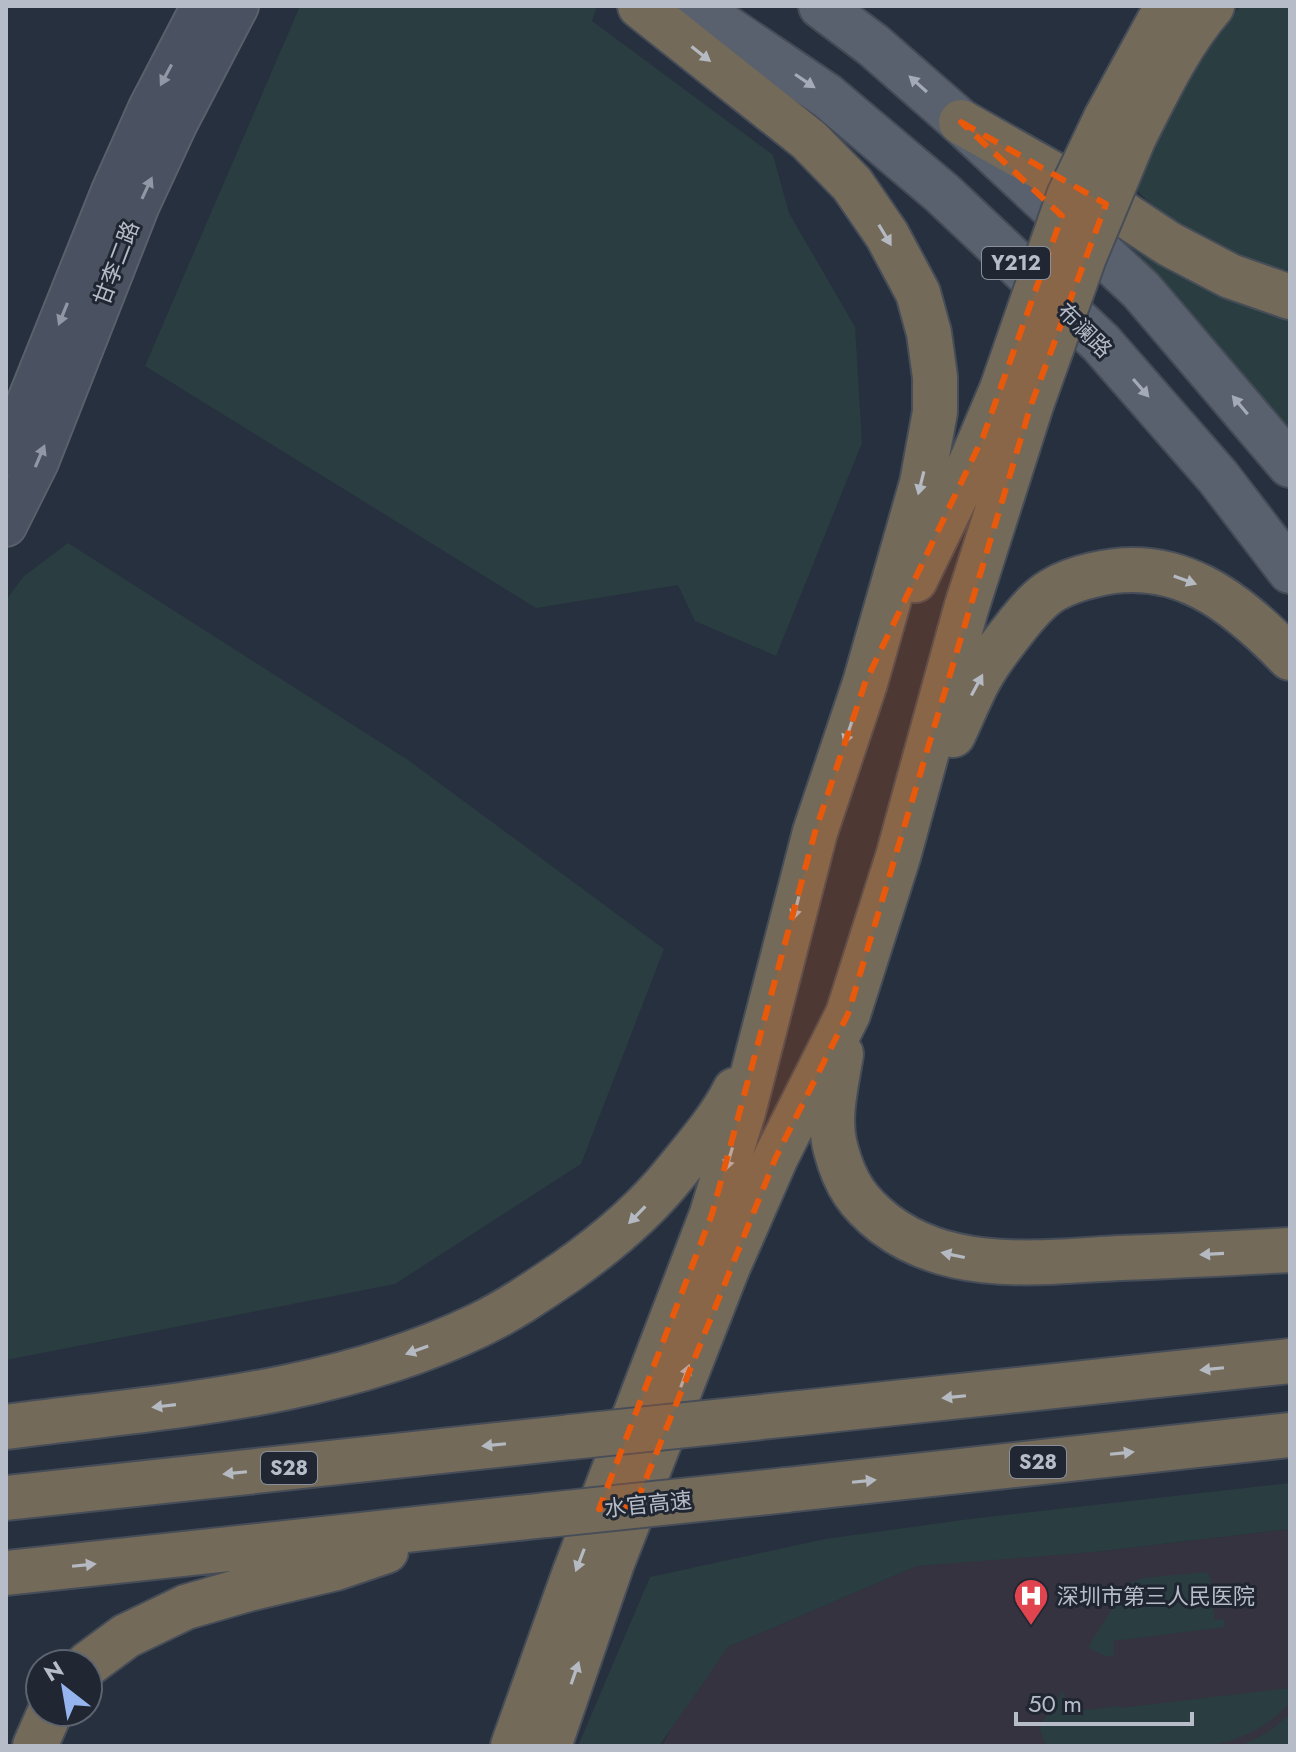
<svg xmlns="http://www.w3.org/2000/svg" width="1296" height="1752" font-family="Jost,'Noto Sans SC',sans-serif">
  <rect width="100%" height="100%" fill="#27303e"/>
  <path fill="#35333f" d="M1290,1529v217h-628l20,-38 46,-61 189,-81 88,-11 90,-3z"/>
  <path fill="#2a3d40" d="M300,6h297l-5,15 181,134 16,58 66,114 7,116 -86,213 -81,-35 -17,-36 -142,23 -391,-242z
    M1242,6h48v264l-31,-3 -63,-22 -61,-56 16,-49 66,-112z
    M1124,245l72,38 74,19 20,1v139z
    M68,543l340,217 256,189 -83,215 -186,120 -389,76v-760l18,-24z
    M1290,1483v46l-195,23 -178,14 -189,81 -69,99h-81l72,-169 175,-38 145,-20z
    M1206,1572l3,2 6,46 9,-1 1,8 -112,14 1,14 -7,2 -18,-9v-3l39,-61 14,-6z
    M1290,1688v15c-24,25 -51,39 -86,43h-158l-6,-16 1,-7 22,-33 4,22 53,-6v2z
    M1290,1714v32h-50l27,-13z"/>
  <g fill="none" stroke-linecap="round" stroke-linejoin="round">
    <defs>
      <path id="secondary" d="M6,455l106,-264 37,-83 53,-102
        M6,526l32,-64 101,-257 38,-82 61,-117"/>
      <path id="primary" d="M694,6l133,90 115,97 159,150 117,134 72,94
        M821,6l52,39 88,77 180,168 149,175"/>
      <path id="highway" d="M1106,118l52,-95 11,-17
        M961,122l164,93 44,29 61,32 60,21
        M1134,137c23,-45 45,-93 78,-131
        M915,580l48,-99 39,-92
        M953,735c8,-17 15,-34 23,-50 11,-22 27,-42 42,-61 10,-12 21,-26 35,-34 12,-7 27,-12 40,-15 84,-21 142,26 197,83
        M841,1054c-5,32 -14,64 -5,96 9,34 22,53 49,74 67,51 157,38 235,34 57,-2 113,-5 170,-8
        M800,1413l490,-52
        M6,1427c160,-21 326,-31 473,-102 31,-15 60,-35 88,-54 41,-29 77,-59 108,-98 21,-26 45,-53 60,-83
        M786,1490l504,-55
        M6,1498l565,-61
        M6,1573l541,-58
        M88,1664l38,-28 60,-29 62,-18 88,-21 50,-17
        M35,1746l15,-34
        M513,1746l62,-174 137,-358 31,-102 72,-280 50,-149 57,-200 13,-71v-35l-6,-44 -11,-40 -31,-58 -35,-51 -43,-44 -169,-134
        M549,1746l63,-183 115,-294 49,-112 72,-143 50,-157 68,-248 65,-204"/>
    </defs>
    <use href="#secondary" stroke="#59606b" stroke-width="44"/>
    <use href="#primary" stroke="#444b57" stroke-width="48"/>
    <use href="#highway" stroke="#464d58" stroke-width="48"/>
    <use href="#secondary" stroke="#4a5160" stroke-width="40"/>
    <use href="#primary" stroke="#59616e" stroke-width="44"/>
    <use href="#highway" stroke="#736a59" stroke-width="44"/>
    <defs>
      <path id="highway-bridge" d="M1002,389l67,-193 37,-78
        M1031,405l53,-148 50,-120
        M571,1437l229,-24
        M547,1515l239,-25"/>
    </defs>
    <use href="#highway-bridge" stroke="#464d58" stroke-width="48" stroke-linecap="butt"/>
    <use href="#highway-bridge" stroke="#736a59" stroke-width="44"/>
  </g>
  <defs><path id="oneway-solid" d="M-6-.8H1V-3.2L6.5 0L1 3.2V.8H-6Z" transform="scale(2)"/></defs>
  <g fill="#b4b9c2">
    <use href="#oneway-solid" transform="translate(701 54) rotate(38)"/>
    <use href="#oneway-solid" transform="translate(885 235) rotate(59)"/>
    <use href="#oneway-solid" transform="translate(921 483) rotate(104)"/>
    <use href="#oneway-solid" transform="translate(1185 580) rotate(20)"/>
    <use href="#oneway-solid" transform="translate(977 685) rotate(-62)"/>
    <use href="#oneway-solid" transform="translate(848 733) rotate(109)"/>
    <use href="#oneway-solid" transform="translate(796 908) rotate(104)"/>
    <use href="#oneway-solid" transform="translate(729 1159) rotate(107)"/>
    <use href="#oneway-solid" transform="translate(637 1215) rotate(134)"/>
    <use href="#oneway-solid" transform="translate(1212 1254) rotate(177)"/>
    <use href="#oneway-solid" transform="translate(953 1255) rotate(-168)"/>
    <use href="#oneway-solid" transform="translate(417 1350) rotate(160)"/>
    <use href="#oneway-solid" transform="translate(1212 1369) rotate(174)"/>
    <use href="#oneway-solid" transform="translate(685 1376) rotate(-69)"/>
    <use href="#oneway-solid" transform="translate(954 1397) rotate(174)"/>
    <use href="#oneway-solid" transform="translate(164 1406) rotate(173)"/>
    <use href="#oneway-solid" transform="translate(494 1445) rotate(174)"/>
    <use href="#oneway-solid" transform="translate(1122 1453) rotate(-6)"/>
    <use href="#oneway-solid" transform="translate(235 1473) rotate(174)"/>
    <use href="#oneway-solid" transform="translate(864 1481) rotate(-6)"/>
    <use href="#oneway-solid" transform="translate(580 1560) rotate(111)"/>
    <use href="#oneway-solid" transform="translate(84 1565) rotate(-6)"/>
    <use href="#oneway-solid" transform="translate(575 1673) rotate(-71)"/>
  </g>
  <g fill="#9197a4">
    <use href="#oneway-solid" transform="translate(166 75) rotate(118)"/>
    <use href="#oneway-solid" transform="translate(147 188) rotate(-65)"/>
    <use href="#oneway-solid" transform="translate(63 314) rotate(112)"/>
    <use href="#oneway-solid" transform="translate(40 456) rotate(-67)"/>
  </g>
  <g fill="#a4abb6">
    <use href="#oneway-solid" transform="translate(805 81) rotate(34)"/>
    <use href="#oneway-solid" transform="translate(918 84) rotate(-138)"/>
    <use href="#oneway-solid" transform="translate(1141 388) rotate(49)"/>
    <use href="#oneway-solid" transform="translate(1240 405) rotate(-130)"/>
  </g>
  <path fill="#e8590c" fill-opacity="0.2" stroke="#e8590c" stroke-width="6" stroke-dasharray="16 10" stroke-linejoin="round" d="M961,122l145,82 -75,201 -183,609 -72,143 -141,349 -36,3 113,-295 103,-382 50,-149 118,-246 79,-221z"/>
  <defs>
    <symbol id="hospital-pin" viewBox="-11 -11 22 30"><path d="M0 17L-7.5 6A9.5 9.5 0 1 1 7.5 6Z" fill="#e0444e" stroke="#202733"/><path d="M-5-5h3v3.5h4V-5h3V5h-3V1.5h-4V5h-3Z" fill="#fff"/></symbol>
  </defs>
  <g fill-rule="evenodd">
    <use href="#hospital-pin" x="1011" y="1576" width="40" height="54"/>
  </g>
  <g text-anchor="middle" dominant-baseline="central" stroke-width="6" stroke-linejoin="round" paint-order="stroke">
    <g fill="#202733" stroke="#8a909b" stroke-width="2">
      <rect x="982" y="247" width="68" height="32" rx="6"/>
      <rect x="1010" y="1446" width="56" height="32" rx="6"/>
      <rect x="261" y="1452" width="56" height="32" rx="6"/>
    </g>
    <g font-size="20" font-weight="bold" fill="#b7bdc8">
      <text x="1016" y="263">Y212</text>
      <text x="1038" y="1462">S28</text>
      <text x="289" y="1468">S28</text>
    </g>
    <g font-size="22" fill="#b7bdc8" stroke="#202733">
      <text transform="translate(116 263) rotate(-69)">甘李二路</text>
      <text transform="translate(1085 330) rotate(45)">布澜路</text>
      <text transform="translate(648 1504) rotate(-6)">水官高速</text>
    </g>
    <g font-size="22" fill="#b7bdc8" stroke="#202733" text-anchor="start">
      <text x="1057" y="1596">深圳市第三人民医院</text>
    </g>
  </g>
  <rect width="1296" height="1752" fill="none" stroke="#b7bdc8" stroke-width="16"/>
  <g transform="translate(64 1688) rotate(329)"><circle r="38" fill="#202733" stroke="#5c636f" stroke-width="2"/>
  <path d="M0-6L14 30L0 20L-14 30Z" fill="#96b5ef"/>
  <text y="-12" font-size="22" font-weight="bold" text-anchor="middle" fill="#b7bdc8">N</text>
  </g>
  <path d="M1016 1712v12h176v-12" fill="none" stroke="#b7bdc8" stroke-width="4"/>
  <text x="1028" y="1712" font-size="24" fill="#b7bdc8" stroke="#202733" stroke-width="6" paint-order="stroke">50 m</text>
</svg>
